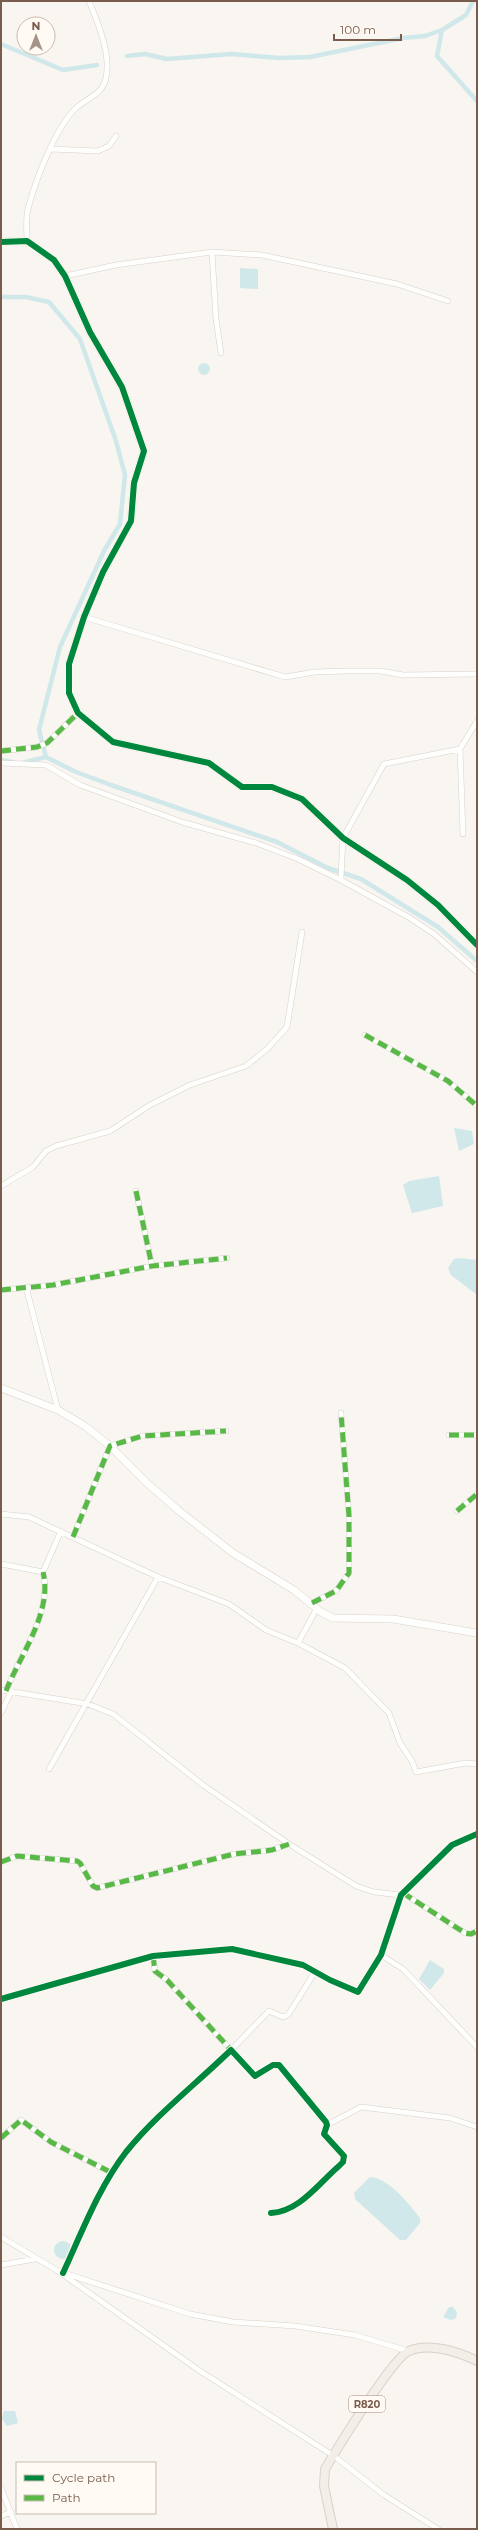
<svg xmlns="http://www.w3.org/2000/svg" width="478" height="2530" font-family="Montserrat,sans-serif">
  <rect width="100%" height="100%" fill="#f9f5f0"/>
  <path fill="#d0e8ea" d="M240,268l18,1v20l-18,-1z
    M198 369a6 6 0 1 1 12 0a6 6 0 1 1-12 0Z
    M454,1128l18,3 2,13 -15,7z
    M439,1176l4,30 -31,7 -9,-28 6,-4z
    M461,1258l16,2v35l-26,-20 -3,-7 6,-9z
    M430,1960l14,9v4l-14,17 -11,-11z
    M370,2177c19,1 39,27 50,41v5l-14,17h-6l-45,-41 -1,-6z
    M54 2250a9 9 0 1 1 18 0a9 9 0 1 1-18 0Z
    M449,2307h4l4,5 -1,6 -5,2 -8,-3z
    M4,2411h11l3,12 -11,3 -5,-7z"/>
  <g fill="none" stroke-linecap="round" stroke-linejoin="round">
    <path stroke="#d0e8ea" stroke-width="4.5" d="M473,1l-7,14 -24,15 -5,26 40,45
      M1,44l62,26 34,-5
      M127,56l18,-2 22,5 64,-5 48,4 31,-1 93,-19 22,-2 17,-6
      M1,297h25l23,5 31,37 36,102 9,34 -5,49 -16,27 -44,96 -21,83 7,27
      M1,760l11,2
      M22,763l24,-6 30,15 35,13 166,57 51,26 33,11 77,48 39,34"/>
    <defs>
      <path id="minor" d="M51,149l47,2 11,-5 7,-10
        M27,241c0,-12 -2,-25 2,-36 8,-28 26,-76 46,-96 11,-11 27,-13 31,-31 5,-25 -8,-55 -17,-77
        M212,252l4,67 5,34
        M65,276l51,-11 96,-13 50,3 135,29 51,17
        M84,617l201,60 30,-5 31,-1h35l22,4 74,-1
        M477,721l-17,28 -76,15 -41,74 -2,39v3l69,38 24,16 43,38
        M460,749l3,85
        M1,751l36,-4 10,-4 31,-30
        M1,763l45,2 34,20 102,37 74,21 42,16 43,21
        M365,1035l83,46 29,25
        M1,1186l32,-19 13,-16 10,-5 54,-15 40,-26 40,-20 56,-19 21,-17 20,-22 15,-95
        M136,1191l16,75
        M26,1287l32,123
        M1,1290l52,-5 99,-19 75,-8
        M449,1435h28
        M457,1511l20,-17
        M1,1514l28,3 129,60 71,27 37,26 32,13 19,-35
        M73,1537l37,-91 32,-10 84,-5
        M1,1564l42,8 17,-39
        M312,1603l24,-12 13,-18v-57l-8,-103
        M298,1643l47,25 44,45 11,30 12,18 4,11 50,-9 11,1
        M1,1690l87,14 25,10 90,71 86,59 67,42 18,6 27,3
        M6,1691c14,-36 47,-79 37,-119
        M1,1713l10,-21
        M49,1769l109,-192
        M1,1862l16,-6 60,5 3,2 13,23 4,2 137,-34 38,-4 17,-6
        M403,1893l62,40 6,1 6,-3
        M381,1955l22,14 74,78
        M153,1956l2,15 12,9 64,70 38,-39 14,6 5,-2 27,-43
        M1,1999l152,-43 79,-7 71,16 27,15 28,12 23,-37 20,-60 51,-50 25,-11
        M327,2125l34,-18 89,11 27,9
        M1,2138l20,-18 30,22 61,31
        M1,2237l57,34 132,43 43,8 62,4 60,9 53,16
        M1,2265l34,-6
        M58,2271l142,100 134,85 50,39 54,34
        M63,2273c19,-41 36,-86 63,-121 31,-38 70,-68 105,-102l24,26 18,-11h6l47,57 1,3 -3,9 20,22 -1,6 -4,4c-20,17 -40,46 -68,47
        M1,2488l16,41
        M1,2516l10,-4"/>
      <path id="tertiary" d="M1,242l26,-1 27,19 11,16 25,56 32,55 22,64 -10,32 -3,38 -28,51 -19,45 -15,47v29l9,20 35,29 96,21 33,24h30l30,12 41,39 64,42 31,25 39,40"/>
      <path id="secondary" d="M1,1388l57,22 27,16 25,20 37,37 31,27 55,43 61,37 27,22 12,6 60,1 84,14"/>
      <path id="primary" d="M333,2529l-9,-43 1,-17c12,-20 68,-112 84,-118 20,-9 50,1 68,10"/>
    </defs>
    <use href="#minor" stroke="#d7d1cb" stroke-width="6"/>
    <use href="#tertiary" stroke="#d7d1cb" stroke-width="8"/>
    <use href="#secondary" stroke="#d9d2cb" stroke-width="8"/>
    <use href="#primary" stroke="#dad1cc" stroke-width="10"/>
    <use href="#minor" stroke="#fefefd" stroke-width="5"/>
    <use href="#tertiary" stroke="#fefefd" stroke-width="6"/>
    <use href="#secondary" stroke="#fefefd" stroke-width="7"/>
    <use href="#primary" stroke="#f3eee8" stroke-width="8"/>
    <path stroke="#58b947" stroke-width="5" stroke-dasharray="10 5" stroke-linecap="butt" d="M1,751l36,-4 10,-4 31,-30
      M365,1035l83,46 29,25
      M136,1191l16,75
      M1,1290l52,-5 99,-19 75,-8
      M449,1435h28
      M457,1511l20,-17
      M73,1537l37,-91 32,-10 84,-5
      M312,1603l24,-12 13,-18v-57l-8,-103
      M6,1691c14,-36 47,-79 37,-119
      M1,1862l16,-6 60,5 3,2 13,23 4,2 137,-34 38,-4 17,-6
      M403,1893l62,40 6,1 6,-3
      M153,1956l2,15 12,9 64,70
      M1,2138l20,-18 30,22 61,31"/>
    <defs>
      <path id="cycleway" d="M1,242l26,-1 27,19 11,16 25,56 32,55 22,64 -10,32 -3,38 -28,51 -19,45 -15,47v29l9,20 35,29 96,21 33,24h30l30,12 41,39 64,42 31,25 39,40
        M1,1999l152,-43 79,-7 71,16 27,15 28,12 23,-37 20,-60 51,-50 25,-11
        M63,2273c19,-41 36,-86 63,-121 31,-38 70,-68 105,-102l24,26 18,-11h6l47,57 1,3 -3,9 20,22 -1,6 -4,4c-20,17 -40,46 -68,47"/>
    </defs>
    <use href="#cycleway" stroke="#fffaf3" stroke-width="8"/>
    <use href="#cycleway" stroke="#00873e" stroke-width="6"/>
  </g>
  <g text-anchor="middle" dominant-baseline="central" stroke-width="3" stroke-linejoin="round" paint-order="stroke">
    <rect fill="#fffaf3" stroke="#a28b7f" stroke-width="1" x="349" y="2396" width="36" height="16" rx="3"/>
    <g font-size="10" font-weight="bold" fill="#7a5c4d">
      <text x="367" y="2404">R820</text>
    </g>
  </g>
  <rect width="478" height="2530" fill="none" stroke="#7a5c4d" stroke-width="4"/>
  <rect x="16" y="2462" width="140" height="52" fill="#fffaf3" stroke="#cabbb1"/>
  <rect x="24" y="2475" width="20" height="6" fill="#00873e" stroke="#cabbb1"/>
  <text x="52" y="2482" font-size="12" fill="#7a5c4d">Cycle path</text>
  <rect x="24" y="2495" width="20" height="6" fill="#58b947" stroke="#cabbb1"/>
  <text x="52" y="2502" font-size="12" fill="#7a5c4d">Path</text>
  <g transform="translate(36 36)"><circle r="19" fill="#fffaf3" stroke="#cabbb1"/>
  <path d="M0-3L7 15L0 10L-7 15Z" fill="#a69286"/>
  <text y="-6" font-size="11" font-weight="bold" text-anchor="middle" fill="#7a5c4d">N</text>
  </g>
  <path d="M334 34v6h67v-6" fill="none" stroke="#7a5c4d" stroke-width="2"/>
  <text x="340" y="34" font-size="12" fill="#7a5c4d" stroke="#fffaf3" stroke-width="3" paint-order="stroke">100 m</text>
</svg>
